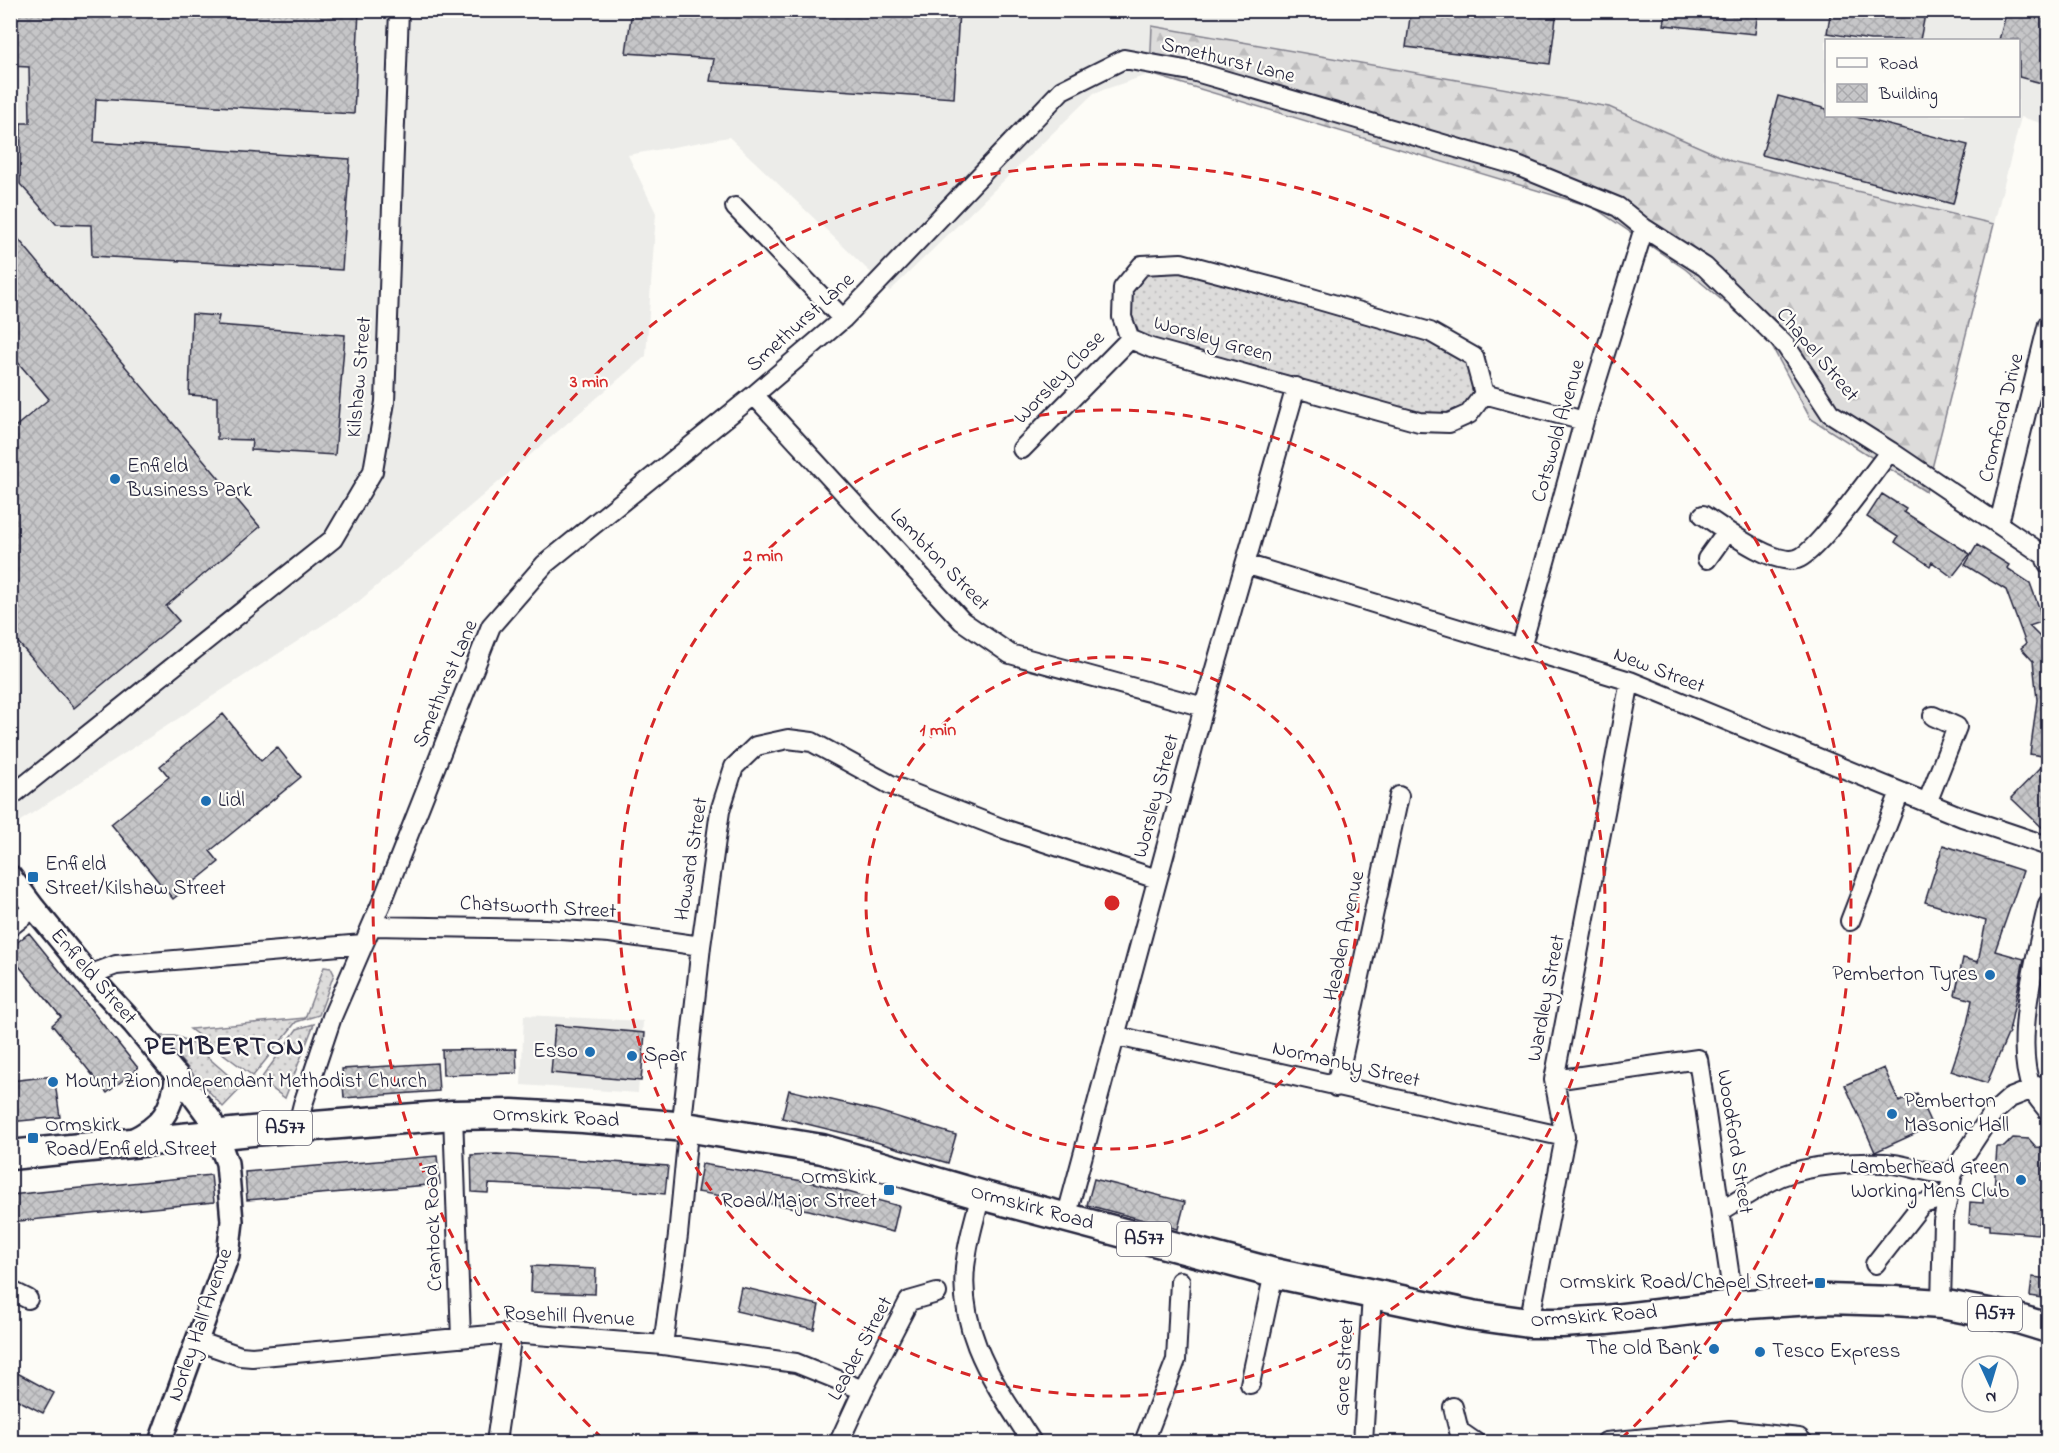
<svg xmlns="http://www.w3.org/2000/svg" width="2059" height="1453" font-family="'Indie Flower',sans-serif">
  <defs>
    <pattern id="grass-dots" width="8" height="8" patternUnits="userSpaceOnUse" patternTransform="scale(1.5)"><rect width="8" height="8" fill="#dddcdb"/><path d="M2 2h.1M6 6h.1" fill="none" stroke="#bdbcbd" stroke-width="1.8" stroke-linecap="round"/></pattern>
    <pattern id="forest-firs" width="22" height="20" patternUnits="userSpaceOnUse" patternTransform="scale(1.5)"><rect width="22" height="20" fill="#dddcdb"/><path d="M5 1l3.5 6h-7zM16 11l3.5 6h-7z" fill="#bdbcbd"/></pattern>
    <pattern id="building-cross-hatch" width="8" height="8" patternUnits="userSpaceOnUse" patternTransform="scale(1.5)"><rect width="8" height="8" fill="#c6c6c8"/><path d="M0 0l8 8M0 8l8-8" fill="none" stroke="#aaaaad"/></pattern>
  </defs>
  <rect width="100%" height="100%" fill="#fdfcf7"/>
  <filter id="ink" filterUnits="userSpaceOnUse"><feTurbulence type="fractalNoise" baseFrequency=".0167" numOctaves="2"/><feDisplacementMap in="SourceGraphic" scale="12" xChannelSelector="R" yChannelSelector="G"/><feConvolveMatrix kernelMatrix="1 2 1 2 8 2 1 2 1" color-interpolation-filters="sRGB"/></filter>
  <g filter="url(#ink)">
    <path fill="#ecece9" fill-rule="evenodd" d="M11,11h2037v114l-27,-8 -27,107 -263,-63 -122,-54 -457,-80 -2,47 -56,19 -204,198 -161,-154 -101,18 28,58 -10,143 -288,246 -347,225zM1826,40h192v76h-192z
      M524,1015l119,6 -5,72 -117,-8z"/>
    <path fill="url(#grass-dots)" stroke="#807f8b" stroke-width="1.5" d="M1181,263l110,29 183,65 10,37 -35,29 -319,-84 -7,-51 19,-23z
      M324,967l7,1 3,6 -15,41 -23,7 -43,54 -63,-47 115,-11z
      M314,1024l-29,74 -25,-18 37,-51z
      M159,1036h16l14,5 53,46 -19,20z"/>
    <path fill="url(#forest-firs)" stroke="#807f8b" stroke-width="1.5" d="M1152,26l457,81 122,54 263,63 -68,268 -116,-74 -42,-79 -83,-70 -92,-62 -443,-133z"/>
    <path fill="url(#building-cross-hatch)" stroke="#22223b" stroke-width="1.5" d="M10,10h349l-5,104 -258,-15 -2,43 256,17 -8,111 -250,-14 -1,-31 -35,-1 -36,-40 1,-61h9l-1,-56 -19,-1z
      M632,10h327l-5,88 -244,-17 4,-22 -88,-6z
      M1411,10h146l-7,54 -144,-17z
      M1666,10h92l-3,24 -91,-9z
      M1831,10h95l-6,30h-50l-43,-7z
      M2007,10h42v75l-30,-8v-37h-20z
      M1778,96l49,13v7h26l115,29 -15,59 -191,-49z
      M10,229l250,298 -94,79 13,15 -105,87 -64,-75v-202l39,-32 -39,-46z
      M192,314l27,2 -2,9 128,10 -10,120 -84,-5 1,-10 -35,-1v-42l-28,-2z
      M1882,494l24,15 -2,3 66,42 -18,23 -20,-15 -2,4 -35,-24 3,-5 -31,-20z
      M1977,545l32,20 -2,3 23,15 14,38 -15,5 20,20v111l-19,-3 7,-54 -4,-39 -12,-13 5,-4 -20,-54 -41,-25z
      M223,714l38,47 16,-14 24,30 -91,74 9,11 -46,37 -62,-75 58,-47 -9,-11z
      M2049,759v75l-38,-36z
      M1943,845l80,26 -28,80 29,8 -15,73 -22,51 -36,-12 16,-47 5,-24 -17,-5 8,-37 15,4 8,-41 -61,-19z
      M29,933l109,135 -31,25 -55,-68 9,-8 -51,-62v-7z
      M555,1025l90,8 -4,48 -90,-8z
      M516,1049l1,24 -74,2 -1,-25z
      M437,1063l2,28 -95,7 -2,-29z
      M1884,1068l15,34 18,-9 15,33 -57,26 -30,-67z
      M54,1076l6,41 -50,5v-41z
      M789,1090l89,21 78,24 -8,28 -96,-28 -70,-17z
      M2013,1138l16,1 7,8 9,1 -2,22 6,1v27l-2,20 -7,-1 -2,17 -48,-4v-5l-21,-2 1,-21 13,1 1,-14 10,1 3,-43h7z
      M497,1154l171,12 -3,28 -44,-4 -132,-6 -1,9 -16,-1 -1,-37z
      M437,1156l3,28 -193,16 -2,-28z
      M702,1164l113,19 84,23 -6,26 -84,-22 -112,-18z
      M211,1175l3,27 -204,20v-27z
      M1094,1179l91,23 -7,27 -91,-24z
      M532,1266l64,3 -1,25 -64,-2z
      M2032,1277l17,2v20l-19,-3z
      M741,1287l78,18 -5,24 -78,-18z
      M10,1369l44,24 -11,20 -33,-17z"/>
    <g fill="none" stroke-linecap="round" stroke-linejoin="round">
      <defs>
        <path id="minor" d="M735,207l108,112
          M1484,394l-15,20 -20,9 -30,-1 -268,-74 -21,-9 -8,-22 1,-29 19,-23 39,-2 110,29 139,40 44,25 10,37 100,27
          M754,395l208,226 48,33 194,53
          M1022,449l108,-110
          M1703,515c20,13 70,51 94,44 19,-5 78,-89 93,-108
          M1999,523l49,-199
          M1707,559l20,-28
          M1245,564l385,117 332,136 86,29
          M1521,648l63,-227 60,-193
          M10,797l323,-258 40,-68 12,-69 14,-392
          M1927,803l30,-76 -24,-11
          M2048,904c-11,48 -36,139 -16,185 4,8 11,15 16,22
          M1850,921l50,-129
          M372,926l173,3 65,4 91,13
          M10,927l24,-19
          M89,975l27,-10 247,-21
          M1117,1036l448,101
          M1554,1080l144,-21 36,246
          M1336,1087l63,-291
          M453,1115l8,223
          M303,1127l-2,-15 2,-8 29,-87 52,-120 107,-271 54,-62 209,-169 89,-76 219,-229 62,-31 72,13 319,93 103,42 26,21 61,39 81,79 44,67 60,38 154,104 4,9
          M981,1195c-5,19 -11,38 -14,58 -14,75 27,130 65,189
          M1721,1211c20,-12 40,-26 61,-35 28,-11 72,-14 102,-13 25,1 42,12 69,10
          M1066,1218l138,-511 92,-320
          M1875,1264l47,-60 24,-7
          M10,1290l18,9
          M1941,1304l2,-83 10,-48 38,-58 19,-17 38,-15
          M1529,1323l36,-186 -11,-57 76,-399
          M197,1341l43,15 12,1 260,-24 151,12 133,18 67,27
          M663,1345l15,-110 9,-93 -4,-30 18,-166 19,-135 14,-44 22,-21 32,-7 24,3 79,43 110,43 156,51
          M1250,1384l24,-111
          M1453,1407l6,24 16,11
          M496,1442l16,-109
          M839,1442l24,-52 46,-89 28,-8
          M1144,1442l32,-82 4,-79
          M1363,1442l9,-147
          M1606,1442l124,-12 69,8 4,4"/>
        <path id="tertiary" d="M10,876l24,32 55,67 45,49 57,69 20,27 16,43 5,58 -4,34 -68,187
          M130,1141c32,-15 42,-30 47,-66"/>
        <path id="trunk" d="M10,1155l242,-24 201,-16 59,-1 71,4 103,9 136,22 159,46 293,78 198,42 57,8h33l44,-3 128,-15 93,-6 67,2 47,3 74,14 33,10"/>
      </defs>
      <use href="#minor" stroke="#22223b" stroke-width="22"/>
      <use href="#tertiary" stroke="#22223b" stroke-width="26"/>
      <use href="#trunk" stroke="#22223b" stroke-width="33"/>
      <use href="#minor" stroke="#fdfcf7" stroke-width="18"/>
      <use href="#tertiary" stroke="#fdfcf7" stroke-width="21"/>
      <use href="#trunk" stroke="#fdfcf7" stroke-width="28"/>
    </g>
  </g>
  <g fill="none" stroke="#d62828" stroke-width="3" stroke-dasharray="10 8">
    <circle cx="1112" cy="903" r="246"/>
    <circle cx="1112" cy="903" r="493"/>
    <path d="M603 1439A739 739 0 1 1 1621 1439"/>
  </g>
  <g fill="#1f6fb2" stroke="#fdfcf7" stroke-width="2">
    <circle cx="115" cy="479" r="6"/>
    <circle cx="206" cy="801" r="6"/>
    <rect x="27" y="871" width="12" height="12" rx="3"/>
    <circle cx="1990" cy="975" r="6"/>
    <circle cx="590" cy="1052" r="6"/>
    <circle cx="632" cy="1056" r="6"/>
    <circle cx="53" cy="1082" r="6"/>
    <circle cx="1892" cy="1114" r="6"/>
    <rect x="27" y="1132" width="12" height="12" rx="3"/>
    <circle cx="2021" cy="1180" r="6"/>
    <rect x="883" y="1184" width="12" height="12" rx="3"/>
    <rect x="1814" y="1277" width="12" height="12" rx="3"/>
    <circle cx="1714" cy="1349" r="6"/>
    <circle cx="1760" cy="1352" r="6"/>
  </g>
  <g text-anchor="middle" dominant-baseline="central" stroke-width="4.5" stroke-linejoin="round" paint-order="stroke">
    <g fill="#fdfcf7" stroke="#646373" stroke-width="1.5">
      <rect x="258" y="1111" width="54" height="34" rx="4.5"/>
      <rect x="1117" y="1222" width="54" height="34" rx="4.5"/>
      <rect x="1968" y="1297" width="54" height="34" rx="4.5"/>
    </g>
    <g font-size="20" font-weight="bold" fill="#22223b">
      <text x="285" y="1128">A577</text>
      <text x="1144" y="1239">A577</text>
      <text x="1995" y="1314">A577</text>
    </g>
    <g font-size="21" fill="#22223b" stroke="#fdfcf7">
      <text transform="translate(1228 61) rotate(14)">Smethurst Lane</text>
      <text transform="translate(801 323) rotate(-42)">Smethurst Lane</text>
      <text transform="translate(1213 340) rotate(16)">Worsley Green</text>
      <text transform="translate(1817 355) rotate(50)">Chapel Street</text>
      <text transform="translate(360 377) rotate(-85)">Kilshaw Street</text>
      <text transform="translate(1060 378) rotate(-46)">Worsley Close</text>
      <text transform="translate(2002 418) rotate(-76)">Cromford Drive</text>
      <text transform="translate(1559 431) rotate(-74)">Cotswold Avenue</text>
      <text transform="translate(939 560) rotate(46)">Lambton Street</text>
      <text transform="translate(1659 671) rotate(21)">New Street</text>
      <text transform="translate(446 684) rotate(-67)">Smethurst Lane</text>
      <text transform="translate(1157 796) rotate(-75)">Worsley Street</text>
      <text transform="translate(692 859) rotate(-81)">Howard Street</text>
      <text transform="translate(538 908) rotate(3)">Chatsworth Street</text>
      <text transform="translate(1345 936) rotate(-78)">Headen Avenue</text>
      <text transform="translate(93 977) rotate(49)">Enfield Street</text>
      <text transform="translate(1547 998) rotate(-79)">Wardley Street</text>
      <text transform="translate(1346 1065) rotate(13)">Normanby Street</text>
      <text transform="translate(556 1118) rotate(3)">Ormskirk Road</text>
      <text transform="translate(1734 1142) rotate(81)">Woodford Street</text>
      <text transform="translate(1032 1208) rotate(15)">Ormskirk Road</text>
      <text transform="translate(434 1228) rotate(-92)">Crantock Road</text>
      <text transform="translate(569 1317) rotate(3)">Rosehill Avenue</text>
      <text transform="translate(1594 1317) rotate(-4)">Ormskirk Road</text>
      <text transform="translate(201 1325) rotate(-71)">Norley Hall Avenue</text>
      <text transform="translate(861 1349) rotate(-62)">Leader Street</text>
      <text transform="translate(1345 1367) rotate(-87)">Gore Street</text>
    </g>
    <g font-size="21" fill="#22223b" stroke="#fdfcf7" text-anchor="start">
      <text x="127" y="467">Enfield<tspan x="127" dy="24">Business Park</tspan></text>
      <text x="218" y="801">Lidl</text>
      <text x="45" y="865">Enfield<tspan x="45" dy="24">Street/Kilshaw Street</tspan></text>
      <text x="1978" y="975" text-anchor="end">Pemberton Tyres</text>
      <text x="578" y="1052" text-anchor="end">Esso</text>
      <text x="644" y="1056">Spar</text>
      <text x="65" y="1082">Mount Zion Independant Methodist Church</text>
      <text x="1904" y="1102">Pemberton<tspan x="1904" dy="24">Masonic Hall</tspan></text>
      <text x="45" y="1126">Ormskirk<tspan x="45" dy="24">Road/Enfield Street</tspan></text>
      <text x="2009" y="1168" text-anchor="end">Lamberhead Green<tspan x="2009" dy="24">Working Mens Club</tspan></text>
      <text x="877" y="1178" text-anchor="end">Ormskirk<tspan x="877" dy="24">Road/Major Street</tspan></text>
      <text x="1808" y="1283" text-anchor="end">Ormskirk Road/Chapel Street</text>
      <text x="1702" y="1349" text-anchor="end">The Old Bank</text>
      <text x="1772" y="1352">Tesco Express</text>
    </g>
    <g font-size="27" font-weight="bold" letter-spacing="1.5" fill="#22223b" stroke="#fdfcf7">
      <text x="225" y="1047">PEMBERTON</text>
    </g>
  </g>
  <circle cx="1112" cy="903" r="9" fill="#d62828" stroke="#fdfcf7" stroke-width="3"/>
  <g font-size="18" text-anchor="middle" font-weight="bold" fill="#d62828" stroke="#fdfcf7" stroke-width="4.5" stroke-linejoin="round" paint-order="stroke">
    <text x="589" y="387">3 min</text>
    <text x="763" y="561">2 min</text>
    <text x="938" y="735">1 min</text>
  </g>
  <rect width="2059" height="1453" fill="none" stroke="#fdfcf7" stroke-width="36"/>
  <rect x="18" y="18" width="2023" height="1417" fill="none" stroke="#22223b" stroke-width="2" filter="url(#ink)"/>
  <rect x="1825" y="39" width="195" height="78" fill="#fdfcf7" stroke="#a5a5ac" stroke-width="1.5"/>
  <rect x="1837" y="58" width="30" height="9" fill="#fdfcf7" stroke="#a5a5ac" stroke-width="1.5"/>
  <text x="1879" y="69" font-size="18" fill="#22223b">Road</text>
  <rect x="1837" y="84" width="30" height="18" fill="url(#building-cross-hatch)" stroke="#a5a5ac" stroke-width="1.5"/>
  <text x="1879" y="99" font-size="18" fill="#22223b">Building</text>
  <g transform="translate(1990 1384) rotate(176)"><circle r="28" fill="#fdfcf7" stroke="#a5a5ac" stroke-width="1.5"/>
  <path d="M0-4.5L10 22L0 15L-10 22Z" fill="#1f6fb2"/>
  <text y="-9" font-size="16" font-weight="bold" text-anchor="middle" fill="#22223b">N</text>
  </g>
</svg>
